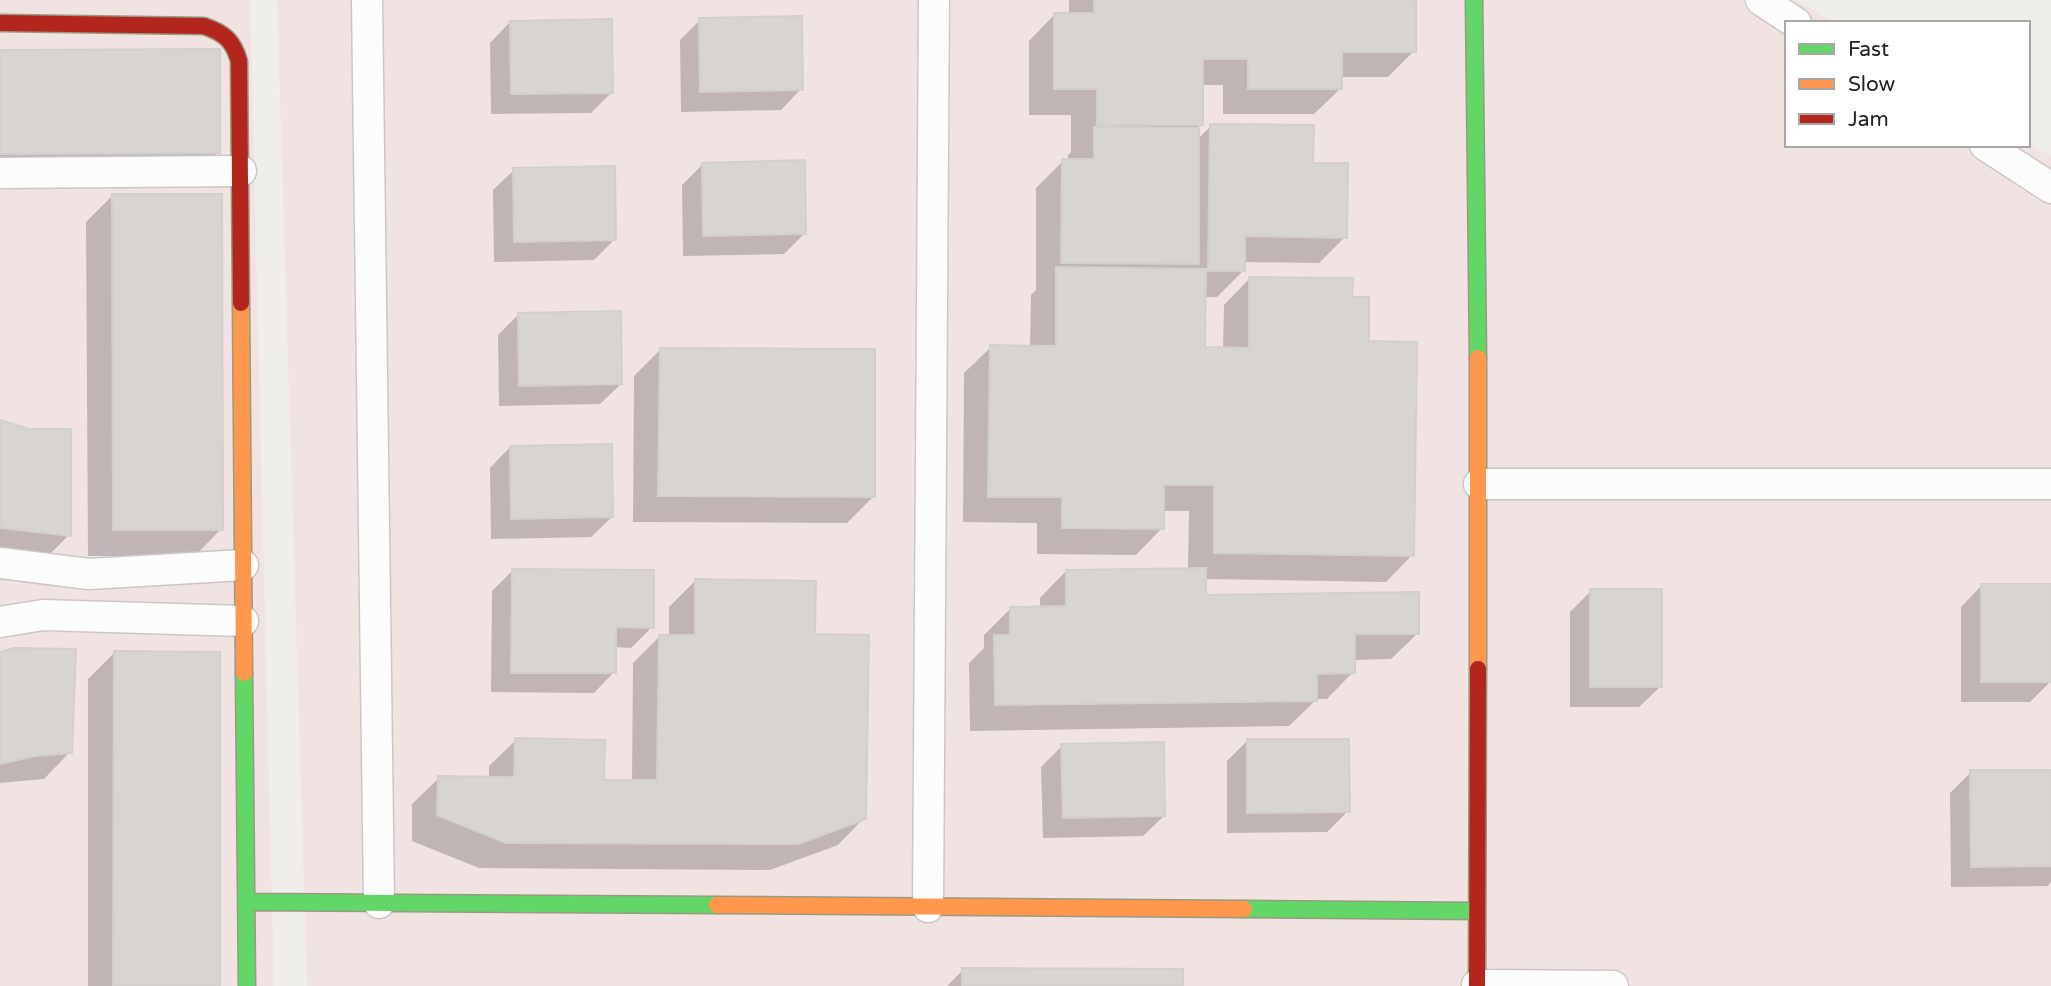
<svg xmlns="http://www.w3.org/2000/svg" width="2051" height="986" font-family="'Varela Round',sans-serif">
  <rect width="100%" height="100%" fill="#f0eeeb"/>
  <path fill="#f1e3e1" d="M0,0h250l24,986h-274z
    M277,0h1520l37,23h-47v122h241v-3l23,14v830h-1744z"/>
  <path fill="#0003" d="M1069,0h345v51l-26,26h-47v11l-27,26h-91v-29h-22v39l-3,3v12l13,-13 100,39 34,72 -26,26 -76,-1v9l-26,26h-13l-1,52h20l1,-44 26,-27 101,20 16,45 45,212 -26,27 -182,-3 1,18 213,36 -27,26 -38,1v12l-26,27h-10l-28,27 -319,5 -1,-68 15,-15v-13l26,-26 30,-1v-10l26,-27 122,-1 1,-59h-27v17l-26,27 -99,-1v-31l-74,-1 1,-149 27,-26h39l1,-52 5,-5v-102l27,-27h5v-6l3,-3v-37h-42v-74l26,-27h14z
    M700,20l101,69 -20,21 -100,2 -1,-72z
    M510,22l102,70 -21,21 -100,1 -1,-71z
    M0,51l218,101 -26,27h-192z
    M703,164l101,70 -20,20 -101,2 -1,-71z
    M514,170l101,69 -21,21 -100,2 -1,-72z
    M113,195l108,334 -26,27h-107l-2,-334z
    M519,314l102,70 -21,20 -101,2 -1,-71z
    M660,350l213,147 -26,26 -214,-1 1,-146z
    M0,422l69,113 -26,26 -43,-3z
    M510,447l102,70 -21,20 -100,2 -1,-71z
    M513,570l139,57 -21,21 -17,-1v25l-20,21 -103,-1 1,-101z
    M696,580l117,56 51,182 -26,27 -68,25 -291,-2 -67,-27v-37l27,-26 50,1v-13l27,-26 86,42h30l1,-119 27,-27 9,1v-30z
    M1981,586l70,95 -21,21h-69v-95z
    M1591,591l69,96 -21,20h-69v-95z
    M114,653l104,333h-130v-307z
    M0,654l70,98 -26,27 -44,4z
    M1247,741l101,70 -21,21 -100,1v-72z
    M1062,746l102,70 -21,20 -100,2 -2,-71z
    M1971,772h80v110l-3,4 -97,1 -1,-94z
    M963,970l219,16h-235z"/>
  <path fill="#d7d4d2" stroke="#d3d0cc" stroke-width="2" d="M1094,0h322v52h-74v37h-94v-30h-45v66h-106v-36h-43v-76h40z
    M802,16l1,74 -103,2 -1,-74z
    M612,19l1,74 -102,1 -1,-73z
    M220,49v104l-220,1v-104z
    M1210,124l104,1 -1,38h35l-1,75 -102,-2v35h-37z
    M1094,127l105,1v136l-138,-1 1,-104h32z
    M805,160l1,74 -103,2 -1,-73z
    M615,166l1,74 -102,2 -1,-74z
    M112,194h110l1,336h-110z
    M1056,267l150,2 -1,78 44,1v-71l104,1 -1,19h17v44l48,1 -3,214 -200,-3v-68h-50v44l-102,-1v-31h-74l2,-152 66,1z
    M621,311l1,73 -103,2 -1,-73z
    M660,348l215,1v148l-217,-1z
    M0,420l29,9h42v107l-71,-8z
    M612,444l1,73 -102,2 -1,-73z
    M1206,568v27l213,-3v42h-64v39l-38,1v27l-322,4 -1,-70h16v-28l56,-1v-36z
    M512,569l142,1v58l-38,-1v46h-105z
    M695,579l121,2 -1,53 54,1 -3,184 -68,25 -292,-1 -69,-28 1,-39 76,1 1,-39 90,2 -1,40h53l2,-145h36z
    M1981,584h70v98h-70z
    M1590,589h72v98h-72z
    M14,648l62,1 -4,104 -37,3 -35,8v-112z
    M114,651l106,1v334h-107z
    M1247,739h102l1,73 -103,1z
    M1164,742l1,74 -102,2 -2,-74z
    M1970,770h81v96l-80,1z
    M962,968l221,1v17h-221z"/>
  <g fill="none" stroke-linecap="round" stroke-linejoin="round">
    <defs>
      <path id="street" d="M367,0l12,903
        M1761,0l35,23
        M1985,145l66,43
        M0,173l241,-2
        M1479,484h572
        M0,563l89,11 154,-9
        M0,622l43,-7 200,6
        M928,907l6,-907
        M1477,985l136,1"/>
      <path id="fast" d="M1474,0l4,358
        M244,673l3,313
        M248,902l469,3
        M1244,909l232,2"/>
      <path id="slow" d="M241,303l3,370
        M1478,358v311
        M717,905l527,4"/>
      <path id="jam" d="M0,23l204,3c20,7 29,14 35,35l2,242
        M1477,986l1,-317"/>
    </defs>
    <use href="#street" stroke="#c9c8c7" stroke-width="33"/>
    <use href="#fast" stroke="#999a82" stroke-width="19"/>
    <use href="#slow" stroke="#999a82" stroke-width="19"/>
    <use href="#jam" stroke="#999a82" stroke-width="19"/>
    <use href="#street" stroke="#fdfcfc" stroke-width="30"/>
    <use href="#fast" stroke="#63d668" stroke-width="16"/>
    <use href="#slow" stroke="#ff974d" stroke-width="16"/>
    <use href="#jam" stroke="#b3261e" stroke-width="16"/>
  </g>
  <rect x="1785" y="21" width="245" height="126" fill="#ffffff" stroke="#a7a7a7" stroke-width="2"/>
  <rect x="1799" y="44" width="35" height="10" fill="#63d668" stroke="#a7a7a7" stroke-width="2"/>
  <text x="1848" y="56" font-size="21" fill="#222222">Fast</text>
  <rect x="1799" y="79" width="35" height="10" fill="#ff974d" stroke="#a7a7a7" stroke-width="2"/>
  <text x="1848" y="91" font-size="21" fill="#222222">Slow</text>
  <rect x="1799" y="114" width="35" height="10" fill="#b3261e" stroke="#a7a7a7" stroke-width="2"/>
  <text x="1848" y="126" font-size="21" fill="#222222">Jam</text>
</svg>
